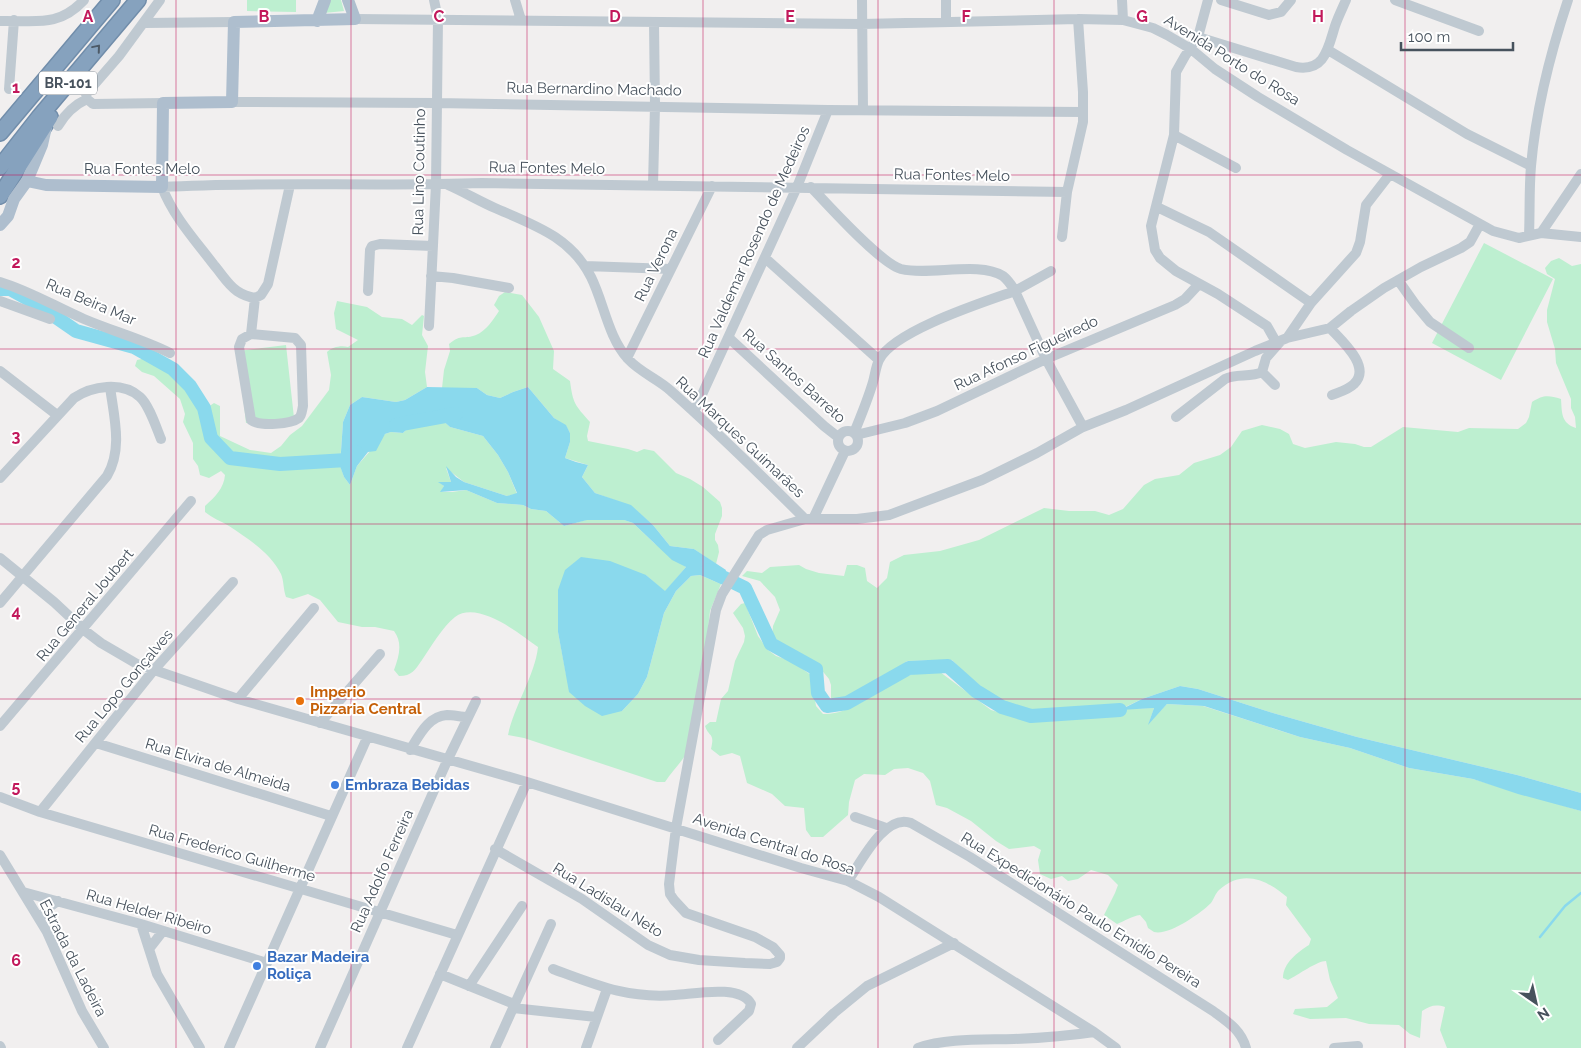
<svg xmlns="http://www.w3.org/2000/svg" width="1581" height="1048" font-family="Raleway,sans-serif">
  <rect width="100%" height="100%" fill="#f1efef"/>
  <path fill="#bdefd0" d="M247,0h49v12l-49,-1z
    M330,0h11l3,11 -20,2z
    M1484,243l69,36 -52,101 -69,-37z
    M1559,258l13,8 9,-2v529l-64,-18 -160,-38 -84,-24 -75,-24 -18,-3 -38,13 -21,10 33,-1 -5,15 18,-19 36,2 97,31 50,11 59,20 64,11 108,32v237h-134l-7,-18 5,-23c-10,-3 -15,-1 -23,4l-2,27 -10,-4 -11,-9 -30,-1 -23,-6 -36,1 -17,-5 2,-5 32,-2 11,-9 -8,-18 -4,-19c-9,0 -28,14 -38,19l-5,-2c0,-15 15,-26 26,-33l2,-6 -25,-34 1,-8c-21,-18 -45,-28 -68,-7 -4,4 -5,9 -8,13 -10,10 -42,33 -57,29 -2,-1 -4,-3 -6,-4l-2,-6 -6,-7c-8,1 -15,6 -23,9l-13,-9 11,-22 3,-8 -10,-10 -17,-5 -13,9 -10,2 -6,-5 -11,3 -11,-5 -2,-14 3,-10 -7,-4 -25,3 -13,-8 -25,-20 -24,-13 -11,-3 -6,-24 -7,-8 -15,-5 -14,1 -9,6 -21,-1 -9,6 -6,22 -1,13 -25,22h-12l-5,-7 -2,-22 -19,-2 -13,-12 -25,-11 -7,-27 -8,-3 -12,3 -9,-7c4,-17 -2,-11 -6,-23l5,-4h6l5,-23 7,-8 7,-30 9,-19 1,-6 -2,-8 -10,-15 8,-9 4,-1 13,33 10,14 8,6 15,5 20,14 5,31 7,8c27,1 52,-22 75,-34 13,-6 24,-9 38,-11l55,41 34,10 79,-4 15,-6 -8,-5 -53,4h-35l-27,-11 -27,-21 -17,-17 -45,1 -14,11 -43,27c-7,2 -13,3 -19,-1v-13l-2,-6 -14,-17 -4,-3 -15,-5 -24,-17 1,-11 7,-16 -5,-13 -15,-16 -18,-5 5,-5 15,2 8,-6 29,-2 7,4 13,4 25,3 3,-11h10l8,3 2,13 10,7 10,-10 3,-16 14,-7 36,-4 39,-11 65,-32 25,3h26l14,4 14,-6 21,-24 11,-6 24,-4 15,-12 26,-8 11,-8 11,-16 20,-6 18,4 9,5 4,10 12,4 31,-6 19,2 9,3h7l32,-20 55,5 11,-4 49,1 8,-6 3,-6 3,-15c11,-7 16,-7 29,-3 1,14 0,24 15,29l-1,-11 -4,-9v-9l-15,-36 -1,-14 -8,-27v-12l8,-31 -8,-5 -2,-6 6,-7z
    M505,292l17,3 17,22 15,34 -1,18 17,12c3,23 5,24 20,41l-3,14 1,5 40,8 9,3 7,-3 10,2 22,22 14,6 13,8 17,15 2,6v8l-7,18v6l3,5 1,7 -3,12 -22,-15 -24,-3 -17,-21 -22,-19 -36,-13 -13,-16 6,-12 -23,-7 5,-16v-9l-4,-7 -12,-8 -26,-31 -15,5 -13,6 -13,-3 -10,-7h-35l2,-18 6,-19 -1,-7c13,-11 15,-4 27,-9 10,-4 17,-15 23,-24l-5,-6 5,-9z
    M337,301l30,6 15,10 20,2 10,6 10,-10 2,1 -2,19 6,11 -3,26 2,15 -22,13 -9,2 -34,-5 -12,8 -7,17 -3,43 4,12 6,8 7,-19 28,-32 6,-2 12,1 17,-17 13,-4 17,15 33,9 15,19 10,17 9,22 -10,2 -43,-14 -18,-14 5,14h-12l5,4 -3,6h11l14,-2 31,13 26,2 8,4 15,2 18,15 22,-6h38l9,3 21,20 32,24 -21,25 -19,-17 -87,40 -1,17 8,42 56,37 16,-17 9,-17 17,-64 12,-22 15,-15 9,-1 21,9 -11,27 -3,27 -21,116c-6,10 -14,17 -21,28h-8l-133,-44 -16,-3c6,-29 27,-60 30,-88 -18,-13 -60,-47 -83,-30 -12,9 -24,30 -33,43 -7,10 -10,16 -23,16l-5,-6c5,-14 9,-27 0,-39l-19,-4h-13l-24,-5 -18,-22 -12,-6 -15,5 -7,-2c-3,-8 -2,-16 -5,-23 -10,-21 -34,-36 -52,-48 -8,-5 -17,-8 -24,-14v-6c10,-9 19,-18 20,-31l-4,-4 -12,7 -9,-3 -2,-9 -5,-7v-16l-10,-21 2,-8 -5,-15 -26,-23 -12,-4 -7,-6 2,-6 9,-2c22,15 47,29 57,55 2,6 3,13 4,19l3,-9 -2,-16 6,-4 6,3v30l30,14 21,3 10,-7 9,-11 12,-9 27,-36 2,-15 -4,-23c5,-5 14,-7 21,-5l10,-7 -22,-11 -2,-16z
    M286,345l8,73 -48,5 -8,-72z"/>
  <path fill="#8ad9ed" d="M427,387l50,1 10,7 13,3 13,-6 15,-5 26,31 12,7 4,8v9l-5,16 11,4 12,3 -6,12 13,16 36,12 22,20 17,21 24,3 32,21 -5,14 -21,-9 -9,1 -15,15 -12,22 -17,64 -9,17 -16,17 -20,5 -17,-10 -16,-14 -11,-60v-42l7,-20 16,-13 29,4 36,14 19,16 21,-24 -14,-7 -39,-37 -9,-3h-37l-23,6 -18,-15 -15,-2 -8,-4 -26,-2 -31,-13 -26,2 4,-6 -6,-4h13l-5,-16 10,11 8,5 43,14 10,-3 -9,-21 -10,-17 -15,-19 -33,-9 -17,-15 -13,4 -17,17 -12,-1 -6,2 -9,17 -8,1 -11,14 -7,19 -6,-8 -4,-11 3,-44 7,-17 12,-8 34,5 9,-2z
    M1180,686l18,3 75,24 84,24 160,38 64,18v18l-63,-17 -45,-15 -64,-11 -59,-20 -50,-11 -96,-31 -37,-2 -19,21 6,-17 -34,2 22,-11z"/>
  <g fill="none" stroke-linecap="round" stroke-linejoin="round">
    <path stroke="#8ad9ed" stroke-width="2.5" d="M1540,937l25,-31 16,-13"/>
    <path stroke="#8ad9ed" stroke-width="14" d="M0,289h10l27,15 39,27 58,16 39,22 17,17 14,22 7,30 19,20 50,6 67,-4 9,-8
      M396,425l60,-11
      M708,570l37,18 26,56 45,25 2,24 9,13 20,-3 62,-35 39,-2 28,25 26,16 29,9 89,-6"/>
    <defs>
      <path id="highway" d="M0,133l112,-133
        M0,167l40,-51 98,-116
        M0,196l50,-79"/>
    </defs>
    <use href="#highway" stroke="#718daa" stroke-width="18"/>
    <path stroke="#bfc9d1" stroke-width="10" d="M160,0l-41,56 -33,38 1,5 6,5 70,-1
      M515,0l6,20
      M862,0l1,110
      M946,0v21
      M1122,0l1,20
      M1208,0l-10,37 -13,19 -9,16 -2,63 -23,91 4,24 5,8 16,13 42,23 49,32 9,16
      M1221,0l48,15 12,-3 10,-12
      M1395,0l84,31
      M355,19l506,5 217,-5 45,1 30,8 14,7 24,14 24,20 43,28 89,53 146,81 26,7 22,-5 40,4
      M0,21c35,-1 58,7 84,-21
      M145,23l89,-1
      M1198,37l98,30c29,5 32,-19 39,-41 3,-9 7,-17 11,-26
      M1328,50l139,84 64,32
      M9,89l5,-69
      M232,102l204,1 392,7 255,2
      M58,126c7,-12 16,-21 29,-27
      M1174,135l62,33
      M290,185l-22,99 -7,11 -6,3c-7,-1 -12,-3 -18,-7 -9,-6 -16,-18 -23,-26 -19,-25 -41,-49 -52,-78 107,-6 214,0 320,-4l585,9
      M448,185c16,7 31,16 47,23 39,17 76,29 96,69 13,26 17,60 37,82 13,14 30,20 43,32 46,41 90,84 134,128
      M653,185l2,-79 -1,-83
      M811,187c17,18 69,76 90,82 29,7 78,-8 102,7 5,4 9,10 12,15l36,-20
      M1157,207l52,25 102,71
      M1541,233l40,-59
      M1529,235c1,-23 0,-46 2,-69 5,-57 19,-112 37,-166
      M1062,237l5,-45 16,-70v-30l-5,-73
      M765,258l114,102
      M585,266l86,3
      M431,276l22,2 56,10
      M1398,280l17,24 15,18 39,26
      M0,282c30,9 56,25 84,37 28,12 58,20 86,34
      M368,291l2,-41 2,-4 8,-2 53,2
      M0,301l50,18
      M429,326l7,-142 2,-165 -4,-19
      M1330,328c12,13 42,39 24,56 -6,6 -15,8 -22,11
      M251,334l44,4 6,7 2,61c-1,4 -1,9 -4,12 -8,6 -39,9 -48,2l-12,-73 3,-8z
      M251,334l4,-36
      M729,338l95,88 14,11
      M1287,338l24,-35 45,-50 4,-11 6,-37 24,-31
      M627,358l85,-172
      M0,371l57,44
      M1262,372l13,13
      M694,412l103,-225 31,-77
      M1176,417l49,-38c12,-6 25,-1 37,-7l4,-14 14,-16
      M838 441a10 10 0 1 1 20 0a10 10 0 1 1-20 0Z
      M854,433c7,-17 14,-34 19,-51 2,-7 3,-16 6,-22 14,-29 105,-58 136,-69l31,68 37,68
      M856,435l49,-12 32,-12 109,-52 129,-54 10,-6 14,-15
      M0,478l74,-80c18,-12 48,-17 66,-1 9,8 16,30 21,42
      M813,519l32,-68
      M0,558l54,44 30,28 17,13 36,21 101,35 289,83 274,86 47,13 31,16 215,135 22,16
      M0,603l107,-127c16,-27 7,-59 3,-89
      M238,699l76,-91
      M320,723l60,-69
      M0,726l191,-225
      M96,743l235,73
      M410,750c9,-14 18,-34 37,-35 7,0 14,2 21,2
      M0,797l40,15 417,123
      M40,812l113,-141 80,-89
      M855,817l31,11
      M495,849l87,50 66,46 22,10 29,5 46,3 25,1 7,-2 3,-4v-3l-7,-8 -18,-10 -69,-24 -12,-13 -4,-6 -1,-10 7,-56 40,-218 6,-16 37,-59 8,-5 38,-11h52l32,-4 93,-35 55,-27 46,-26 43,-17 129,-59 32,-13 43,-10 21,-17 33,-23 37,-21 40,-19 9,-6 10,-18
      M0,855l47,77 35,79 22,37
      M848,881c13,-19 37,-68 63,-58l59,34 243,154c15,11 28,19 33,37
      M23,892l118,32 126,39
      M39,919l9,-11 10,-7
      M141,924l16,50 43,74
      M149,949l14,-18
      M553,969c43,16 75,30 122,26 19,-1 65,-11 76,9l-2,7 -31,29
      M440,974l74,30
      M469,986l53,-80
      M513,1008l83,9
      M0,1046l1,2
      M229,1048l138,-310
      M320,1048l127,-287 29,-60
      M407,1048l120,-266
      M495,1048l56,-124
      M586,1048l21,-59
      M797,1048l37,-35 33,-27 87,-43
      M918,1048c28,-10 66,-8 96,-9 27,-1 54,-3 80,-7
      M1334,1048l24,-2"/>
    <path stroke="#aebece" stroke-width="12" d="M317,21l8,-21
      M27,181l19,4 116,2 1,-84 69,-1 2,-80 121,-3 -7,-19
      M0,225l8,-9 6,-17 13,-18 15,-36 4,-18"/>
    <use href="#highway" stroke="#86a2be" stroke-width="15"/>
  </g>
  <defs><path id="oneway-chevron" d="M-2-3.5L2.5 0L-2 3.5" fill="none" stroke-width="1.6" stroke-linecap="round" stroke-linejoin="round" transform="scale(1.25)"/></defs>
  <use stroke="#4d5a67" href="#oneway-chevron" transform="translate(97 48) rotate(-50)"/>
  <path fill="none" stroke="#c2185b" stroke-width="1" stroke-opacity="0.55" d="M176,0v1048M351,0v1048M527,0v1048M703,0v1048M878,0v1048M1054,0v1048M1230,0v1048M1405,0v1048M0,175h1581M0,349h1581M0,524h1581M0,699h1581M0,873h1581"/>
  <circle fill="#e8710a" stroke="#fff" stroke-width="2" cx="300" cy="701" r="5"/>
  <g fill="#3f7fe0" stroke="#fff" stroke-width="2">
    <circle cx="335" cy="785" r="5"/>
    <circle cx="257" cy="966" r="5"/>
  </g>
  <g text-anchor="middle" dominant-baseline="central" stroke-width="4" stroke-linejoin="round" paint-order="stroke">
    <rect fill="#fff" stroke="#7e868e" stroke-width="1" x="39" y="71.5" width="58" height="23" rx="4"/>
    <g font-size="14" font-weight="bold" fill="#47525d">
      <text x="68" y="83">BR-101</text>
    </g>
    <g font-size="15" fill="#47525d" stroke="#fff">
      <text transform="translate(1232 60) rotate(32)">Avenida Porto do Rosa</text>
      <text transform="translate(594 89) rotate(1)">Rua Bernardino Machado</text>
      <text transform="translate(547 168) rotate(1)">Rua Fontes Melo</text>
      <text x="142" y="169">Rua Fontes Melo</text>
      <text transform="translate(419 172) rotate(-89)">Rua Lino Coutinho</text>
      <text transform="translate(952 175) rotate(1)">Rua Fontes Melo</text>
      <text transform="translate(754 242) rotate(-66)">Rua Valdemar Rosendo de Medeiros</text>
      <text transform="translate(656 265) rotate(-64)">Rua Verona</text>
      <text transform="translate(91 302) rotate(23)">Rua Beira Mar</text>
      <text transform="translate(1026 353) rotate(-25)">Rua Afonso Figueiredo</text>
      <text transform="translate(794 376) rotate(42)">Rua Santos Barreto</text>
      <text transform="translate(740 437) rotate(43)">Rua Marques Guimarães</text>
      <text transform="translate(85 605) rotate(-50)">Rua General Joubert</text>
      <text transform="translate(124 686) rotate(-50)">Rua Lopo Gonçalves</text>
      <text transform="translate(218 765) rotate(17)">Rua Elvira de Almeida</text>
      <text transform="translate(774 844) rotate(18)">Avenida Central do Rosa</text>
      <text transform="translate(232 853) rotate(16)">Rua Frederico Guilherme</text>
      <text transform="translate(382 871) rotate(-66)">Rua Adolfo Ferreira</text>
      <text transform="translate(608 900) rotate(32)">Rua Ladislau Neto</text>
      <text transform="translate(1081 910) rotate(32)">Rua Expedicionário Paulo Emídio Pereira</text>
      <text transform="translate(149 912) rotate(16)">Rua Helder Ribeiro</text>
      <text transform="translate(73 958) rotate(63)">Estrada da Ladeira</text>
    </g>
    <g font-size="15" font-weight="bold" fill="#c56008" stroke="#fff" text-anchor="start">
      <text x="310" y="692">Imperio<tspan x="310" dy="17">Pizzaria Central</tspan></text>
    </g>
    <g font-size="15" font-weight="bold" fill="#366cbe" stroke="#fff" text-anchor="start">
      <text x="345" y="785">Embraza Bebidas</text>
      <text x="267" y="957">Bazar Madeira<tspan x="267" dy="17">Roliça</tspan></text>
    </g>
  </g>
  <g font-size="16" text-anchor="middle" font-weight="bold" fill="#c2185b" stroke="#fff" stroke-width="4" stroke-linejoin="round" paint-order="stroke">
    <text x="88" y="22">A</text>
    <text x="264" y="22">B</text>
    <text x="439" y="22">C</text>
    <text x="615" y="22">D</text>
    <text x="790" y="22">E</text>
    <text x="966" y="22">F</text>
    <text x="1142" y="22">G</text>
    <text x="1318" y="22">H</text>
    <text x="16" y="93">1</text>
    <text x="16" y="268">2</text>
    <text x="16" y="442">3</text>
    <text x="16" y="617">4</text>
    <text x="16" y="792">5</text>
    <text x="16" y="966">6</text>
  </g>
  <g transform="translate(1536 1003) rotate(146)" stroke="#ffffff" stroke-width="4" paint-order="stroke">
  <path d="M0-4L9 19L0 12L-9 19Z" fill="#47525d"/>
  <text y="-8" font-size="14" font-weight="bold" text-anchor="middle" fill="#47525d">N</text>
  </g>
  <path d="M1401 42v8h112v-8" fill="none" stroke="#47525d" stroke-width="2.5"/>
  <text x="1408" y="42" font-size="15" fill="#47525d" stroke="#ffffff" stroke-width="4" paint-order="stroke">100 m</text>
</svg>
